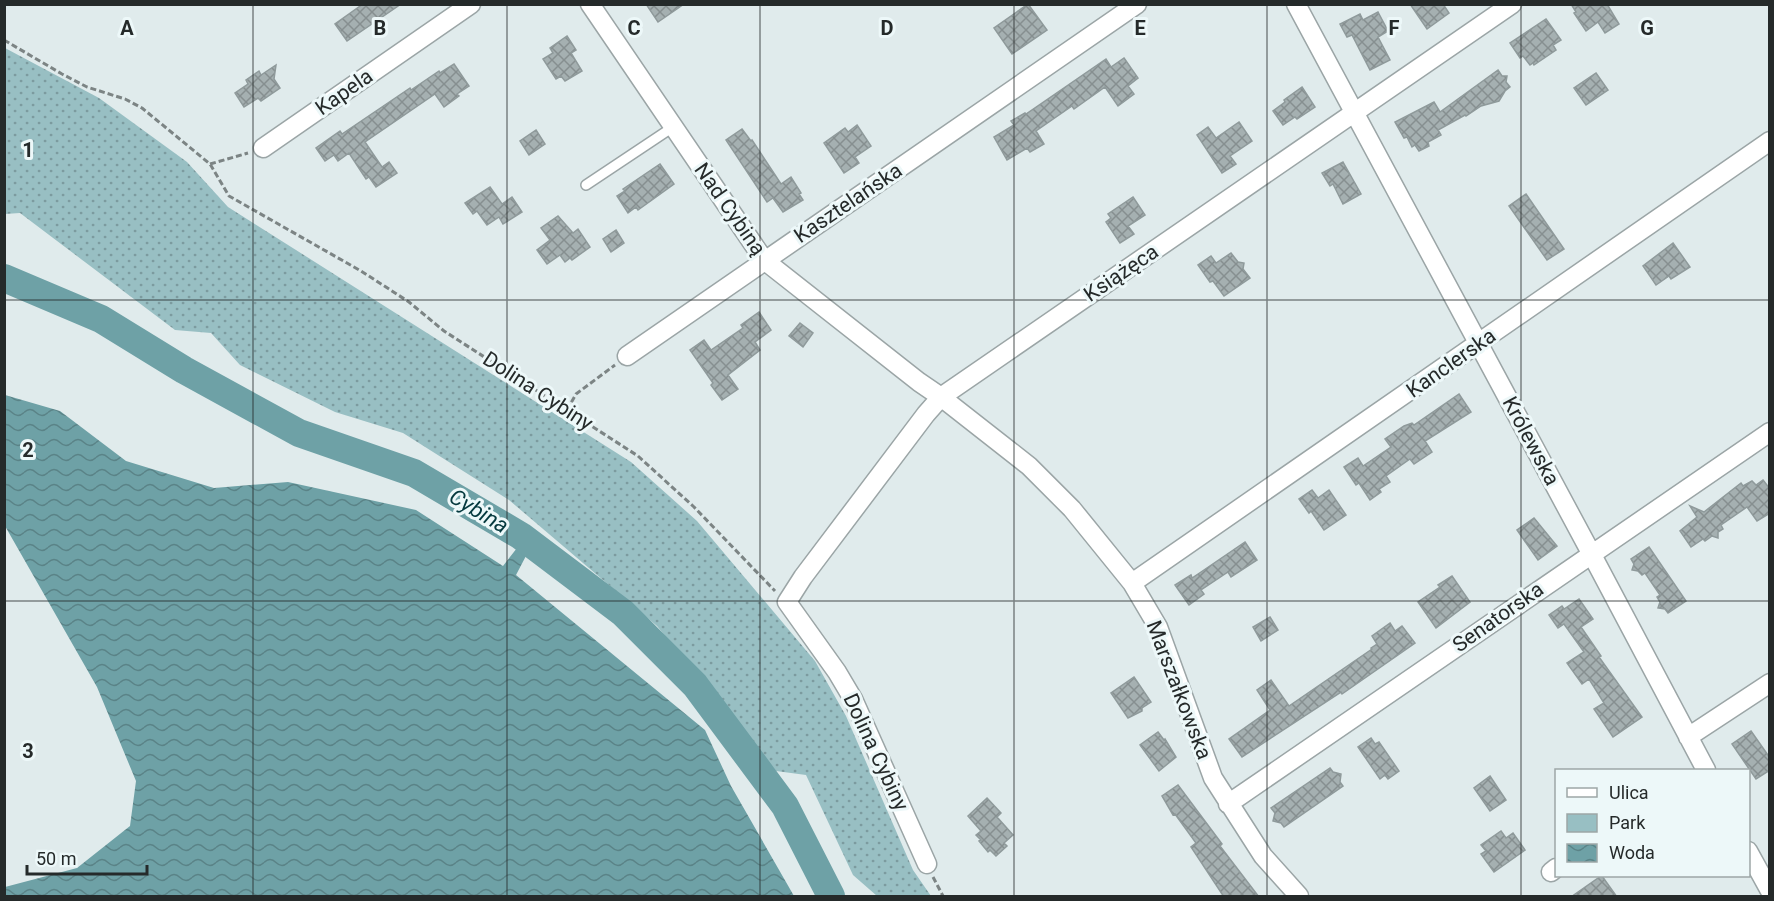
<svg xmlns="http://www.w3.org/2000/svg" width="1774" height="901" font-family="Roboto,sans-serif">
  <defs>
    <pattern id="green-dots" width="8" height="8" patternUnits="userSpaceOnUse" patternTransform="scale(1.5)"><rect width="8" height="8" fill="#98bfc3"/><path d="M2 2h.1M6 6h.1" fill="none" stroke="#7c9b9f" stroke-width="1.8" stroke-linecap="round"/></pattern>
    <pattern id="water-waves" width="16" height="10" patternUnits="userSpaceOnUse" patternTransform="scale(1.5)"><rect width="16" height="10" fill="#6ea1a6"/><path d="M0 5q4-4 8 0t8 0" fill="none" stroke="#5a8387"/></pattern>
    <pattern id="building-cross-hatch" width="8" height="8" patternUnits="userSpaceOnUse" patternTransform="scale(1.5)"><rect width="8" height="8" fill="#a5b0b1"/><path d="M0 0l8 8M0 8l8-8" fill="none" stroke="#868f90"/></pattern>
  </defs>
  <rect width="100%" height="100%" fill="#e0ebec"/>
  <path fill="url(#green-dots)" d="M5,48l94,50 88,64 41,45 403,255 66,59 118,140 31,55 67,154 18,26h-54l-24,-21 -47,-100 -30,-4 -119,-145 -148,-126 -106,-67 -68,-21 -95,-47 -29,-32 -36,-3 -155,-117 -15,1z"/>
  <path fill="url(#water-waves)" d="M5,395l55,16 66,50 88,27 74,-6 128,28 87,56 14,-18 10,6 -11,21 189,155 26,56 63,110h-789v-9l72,-19 53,-42 6,-45 -39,-94 -92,-161z"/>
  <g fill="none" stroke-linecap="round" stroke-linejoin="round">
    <path stroke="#6ea1a6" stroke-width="28" d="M4,278l97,41 83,51 115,63 115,40 107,63 102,77 72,72 90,121 46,90"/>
  </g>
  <path fill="url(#building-cross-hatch)" stroke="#8f9a9b" stroke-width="1.5" d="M363,4h38l-54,37 -12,-17z
    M646,4h38l-26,18z
    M1028,4l19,26 -35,24 -18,-26z
    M1410,4h33l6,9 -22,16z
    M1571,4h36l12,20 -14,9 -7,-11 -12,9 -12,-18 2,-1z
    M1378,12l10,19 -10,6 12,23 -20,10 -18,-35 -5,2 -7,-13 20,-10 3,6z
    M1546,19l15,21 -8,5 3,5 -22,15 -1,-2 -3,2 -7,-9 -3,2 -10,-15z
    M567,36l9,14 -5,3 11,18 -17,10 -4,-5 -5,3 -13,-20 10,-6 -3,-5z
    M1124,58l14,20 -10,8 6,8 -16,12 -13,-19 -31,22 -2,-3 -36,25 8,13 -14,8 -3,-4 -20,12 -13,-23 20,-12 -3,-4 14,-8 1,1 80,-55 5,8z
    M454,64l15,22 -12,8 2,2 -15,11 -9,-13 -70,48 17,25 7,-5 8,11 -21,14 -7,-10 -3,2 -17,-26 -11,8 -4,-6 -9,6 -9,-13 24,-17 2,3 68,-46 1,2 28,-19 1,2z
    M276,65l-2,14 6,9 -19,13 -3,-3 -14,9 -9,-14 13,-9 -2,-4 13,-9 2,4z
    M1498,70l4,6h5l-1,6 4,5 -5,4 -6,10 -18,5 -15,10 -1,-1 -27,15 3,5 -13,7 1,4 -10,5 -4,-6 -3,2 -5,-10 -3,1 -9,-16 39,-20 6,10z
    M1596,73l12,17 -22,15 -12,-17z
    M1302,87l13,20 -18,12 -2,-2 -12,8 -10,-14 12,-9 -1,-2z
    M1239,122l13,19 -22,15 6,8 -14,9 -25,-38 11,-8 8,11z
    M857,125l14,21 -16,11 4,6 -15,10 -20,-30 21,-15 3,4z
    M742,129l9,12 1,-1 29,44 10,-7 10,16 -2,1 4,6 -20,12 -10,-14 -6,4 -41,-62z
    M536,130l9,14 -16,11 -9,-14z
    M1343,162l18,32 -18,10 -10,-20 -3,2 -8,-13z
    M660,164l14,20 -36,26 -2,-3 -8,6 -11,-17 8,-5 -2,-2z
    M490,187l12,17 10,-7 10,15 -19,12 -4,-7 -12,8 -10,-14 -4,3 -8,-11z
    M1526,194l38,55 -17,11 -38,-54z
    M1133,197l12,18 -17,11 6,8 -14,9 -14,-21 5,-4 -3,-4z
    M558,216l15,17 5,-4 12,18 -18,13 -2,-2 -5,4 -5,-7 -13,9 -10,-14 13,-10 -9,-12z
    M616,230l8,13 -13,9 -8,-13z
    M1673,243l17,24 -19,12 -2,-3 -13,9 -13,-19z
    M1231,253l7,9 6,1 -1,6 7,9 -26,18 -11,-15 -3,1 -12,-17 13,-9 5,7z
    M759,312l12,18 -16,12 5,8 -32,25 10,14 -16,11 -11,-15 2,-2 -23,-33 14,-10 7,10 32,-22 -2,-3z
    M800,323l13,10 -10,14 -14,-11z
    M1459,394l12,18 -46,29 7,11 -18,12 -4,-5 -24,17 4,6 -11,7 2,3 -11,8 -11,-17 -3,2 -12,-18 14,-9 5,8 28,-19 -6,-8 19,-13 8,-3 2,2z
    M1763,480l7,9v24l-13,8 -10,-14 -26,18 2,4 -5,3v6l-6,-2 -7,5 -2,-2 -12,8 -11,-16 17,-14 -7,-11 14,6 37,-29 2,3 9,-5 4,4z
    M1312,490l6,8 11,-8 17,25 -22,15 -13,-19 -2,2 -10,-14z
    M1534,518l23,28 -19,14 -21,-30z
    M1245,542l12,18 -26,17 -3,-5 -27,18 3,4 -15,11 -14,-20 16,-10 1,3 9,-6z
    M1649,547l37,54 -18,12 -3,-4 -7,-1 2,-6 -3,-5 3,-2 -15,-22 -3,2 -4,-4 -6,-1 2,-6 -3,-5z
    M1452,576l18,26 -34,26 -18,-26 22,-15 -2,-2z
    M1579,599l14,20 -12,8 20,29 -2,1 43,60 -29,20 -19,-28 10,-6 -15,-24 -7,5 -15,-21 17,-11 -20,-28 -6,4 -9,-13 13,-9 2,3z
    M1270,617l8,13 -17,11 -8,-14z
    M1390,623l5,8 7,-5 13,17 -73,51 -1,-2 -99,65 -13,-18 41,-29 -13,-20 14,-10 18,26 83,-57 -1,-1 6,-4 -5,-8z
    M1134,677l17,25 -9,6v3l-14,7 -17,-25z
    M1751,731l19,27v12l-14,9 -24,-35z
    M1158,732l6,8 1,-1 11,18 -17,14 -19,-26z
    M1371,738l4,6 4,-2 20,29 -11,8 -3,-4 -5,4 -22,-32z
    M1330,768l3,4 8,2 -1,8 3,4 -59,41 -3,-4 -8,-2 2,-8 -4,-5z
    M1490,776l16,24 -16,11 -16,-23z
    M1178,785l44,59 -2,2 39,51h-35l-33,-50 5,-4 -21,-29 -2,1 -11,-19z
    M987,798l14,15 -4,4 16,18 -9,8 3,3 -11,10 -6,-6 -2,2 -9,-11 2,-1 -5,-5 5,-4 -13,-15z
    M1501,831l5,7 7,-5 12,17 -31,22 -13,-18 5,-3 -5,-6z
    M1602,876l15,21h-46l30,-21z"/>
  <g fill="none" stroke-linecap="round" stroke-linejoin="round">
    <defs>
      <path id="service" d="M586,185l87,-58"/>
      <path id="minor" d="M590,4l174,256 155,122 22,15 88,69 43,43 60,74 26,44 55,151 50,78 36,40
        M1296,4l295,549 115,217
        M263,148l208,-144
        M627,356l510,-352
        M1132,583l638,-442
        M1688,737l82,-54
        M1228,804l542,-372
        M1748,851l22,40
        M927,864l-74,-165 -16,-27 -50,-70 16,-25 123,-163 15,-17 571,-393
        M1551,872l5,-4"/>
    </defs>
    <use href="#service" stroke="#9ba5a6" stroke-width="12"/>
    <use href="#minor" stroke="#9ba5a6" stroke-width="21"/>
    <path stroke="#7c8484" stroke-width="3" stroke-dasharray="6 3" stroke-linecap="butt" d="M4,40l58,34 25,13 38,12 17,9 68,56 19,32 132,75 48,31 35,29 194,125 56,51 81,84
      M210,164l38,-11
      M567,410l9,-16 39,-29
      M933,877l10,19"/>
    <use href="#service" stroke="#fff" stroke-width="9"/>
    <use href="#minor" stroke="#fff" stroke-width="18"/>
  </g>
  <path fill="none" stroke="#252a2a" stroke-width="1.5" stroke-opacity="0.55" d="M253,4v892M507,4v892M760,4v892M1014,4v892M1267,4v892M1521,4v892M4,300h1766M4,601h1766"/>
  <g text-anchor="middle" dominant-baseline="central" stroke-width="6" stroke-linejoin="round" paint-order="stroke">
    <g font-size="21" fill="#252a2a" stroke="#edf8f9">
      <text transform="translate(344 92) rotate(-35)">Kapela</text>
      <text transform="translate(848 203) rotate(-34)">Kasztelańska</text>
      <text transform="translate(730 209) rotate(55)">Nad Cybiną</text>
      <text transform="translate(1121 273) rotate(-34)">Książęca</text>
      <text transform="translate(1451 363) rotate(-35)">Kanclerska</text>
      <text transform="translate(538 391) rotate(33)">Dolina Cybiny</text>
      <text transform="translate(1531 441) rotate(62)">Królewska</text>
      <text transform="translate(1498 617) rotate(-35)">Senatorska</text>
      <text transform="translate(1179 690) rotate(69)">Marszałkowska</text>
      <text transform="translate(876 752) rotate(65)">Dolina Cybiny</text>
    </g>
    <g font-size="22" font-style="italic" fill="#05393e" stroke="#edf8f9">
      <text transform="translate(479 511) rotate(31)">Cybina</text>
    </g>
  </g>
  <g font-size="20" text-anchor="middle" font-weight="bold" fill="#252a2a" stroke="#edf8f9" stroke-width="6" stroke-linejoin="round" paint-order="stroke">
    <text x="127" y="35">A</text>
    <text x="380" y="35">B</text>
    <text x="634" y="35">C</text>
    <text x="887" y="35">D</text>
    <text x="1140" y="35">E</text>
    <text x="1394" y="35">F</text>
    <text x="1647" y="35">G</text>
    <text x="28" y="157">1</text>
    <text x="28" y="457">2</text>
    <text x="28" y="758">3</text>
  </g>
  <rect width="1774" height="901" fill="none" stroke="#252a2a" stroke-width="12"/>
  <rect x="1555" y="769" width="195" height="108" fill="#edf8f9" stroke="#9da6a6" stroke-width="1.5"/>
  <rect x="1567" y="788" width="30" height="9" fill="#ffffff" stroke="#9da6a6" stroke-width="1.5"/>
  <text x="1609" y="799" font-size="18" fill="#252a2a">Ulica</text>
  <rect x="1567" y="814" width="30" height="18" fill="#98bfc3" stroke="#9da6a6" stroke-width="1.5"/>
  <text x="1609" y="829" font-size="18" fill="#252a2a">Park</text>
  <rect x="1567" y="844" width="30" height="18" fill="url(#water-waves)" stroke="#9da6a6" stroke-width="1.5"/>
  <text x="1609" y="859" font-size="18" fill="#252a2a">Woda</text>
  <path d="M27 865v9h120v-9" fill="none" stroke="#252a2a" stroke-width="3"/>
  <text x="36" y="865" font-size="18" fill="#252a2a" stroke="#edf8f9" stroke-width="4.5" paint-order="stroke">50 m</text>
</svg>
